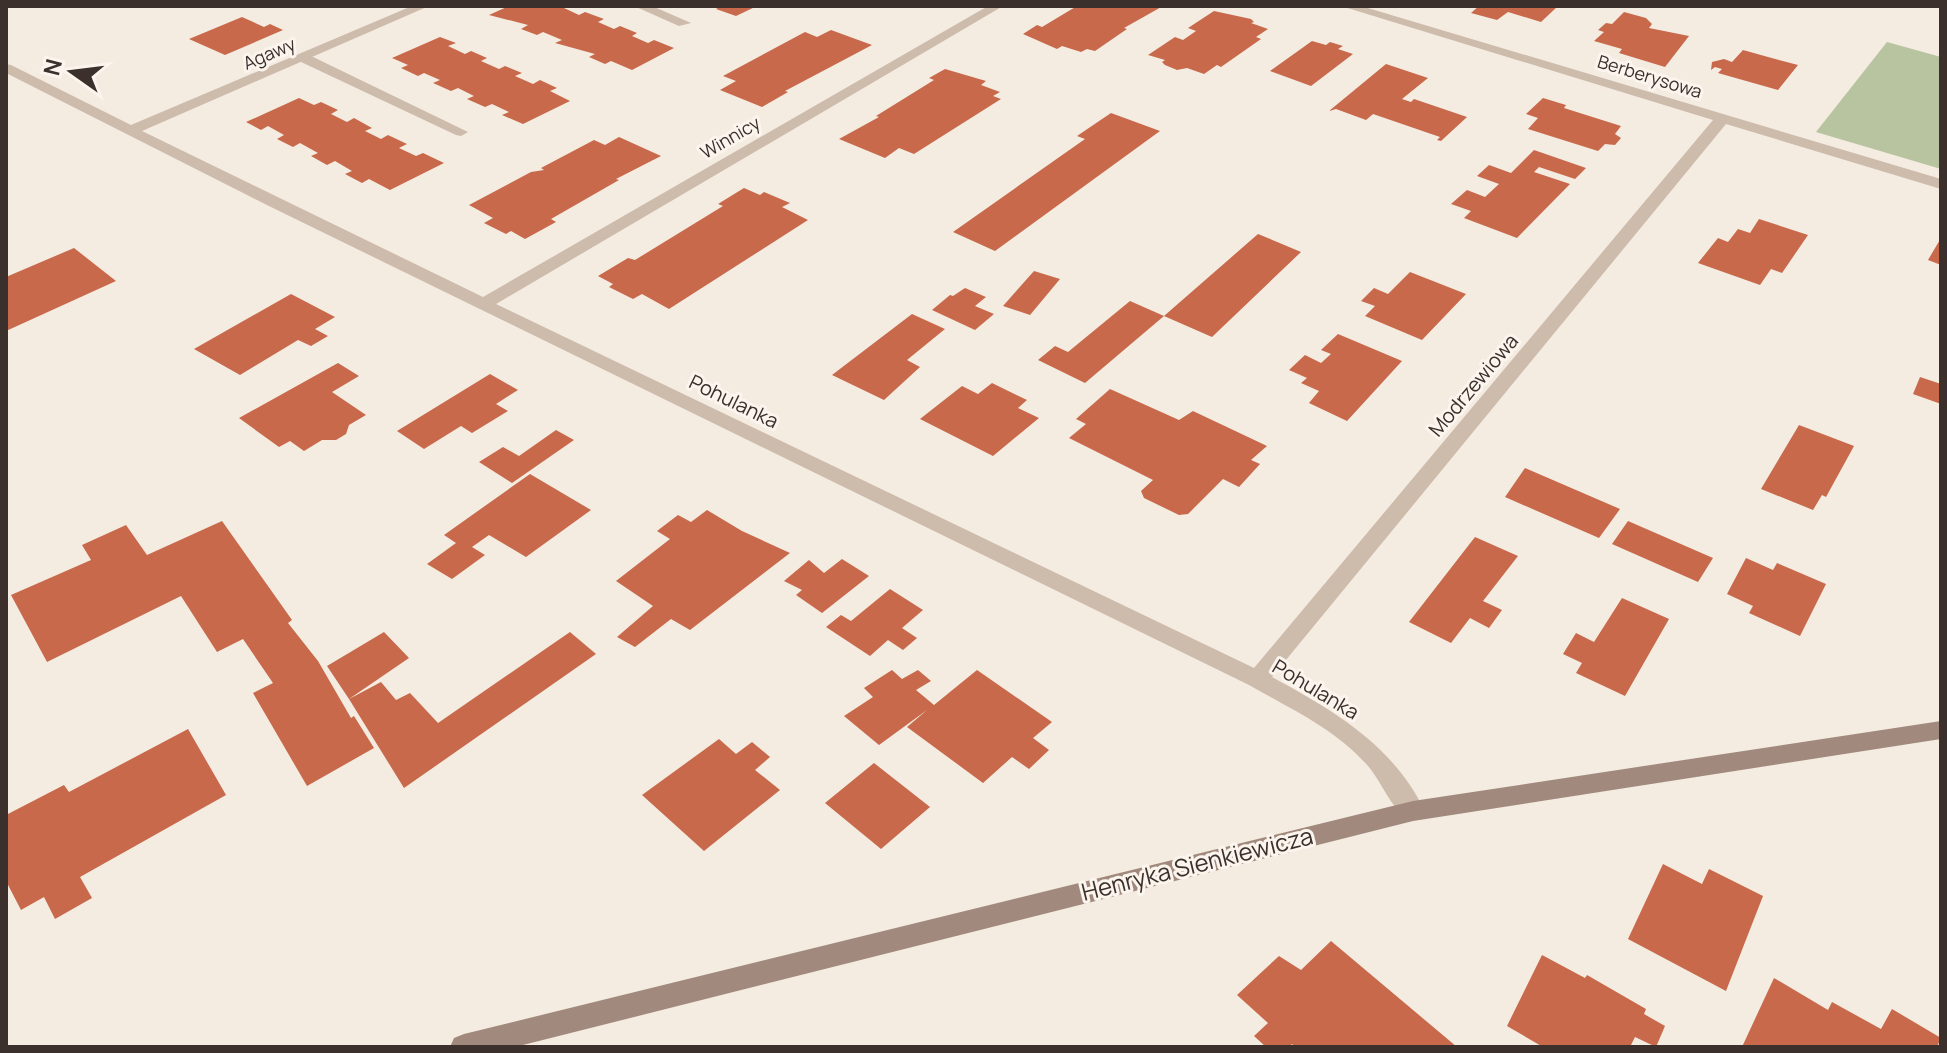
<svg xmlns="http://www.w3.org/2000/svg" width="1947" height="1053" font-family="Manrope,sans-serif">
  <rect width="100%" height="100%" fill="#f4ebe1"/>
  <path fill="#b8c4a0" d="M1887,42l54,15v112l-125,-37z"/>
  <path fill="#c8694b" d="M509,6h60l-5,2 15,7 6,-3 19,7 -6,3 16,7 6,-3 17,7 -5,3 16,7 6,-3 20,8 -42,22 -21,-9 -6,3 -16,-7 6,-3 -40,-11 7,-3 -19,-8 -6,3 -16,-6 7,-4 -39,-10z
    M721,6h36l-21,10 -20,-7z
    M1077,6h86l-39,22 3,1 -32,22 -8,-2 -6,3 -19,-6 -5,3 -34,-15 14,-9 5,2z
    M1479,6h79l-17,16 -33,-10 -11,8 -26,-7z
    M1214,11l37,8 3,3 -3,1 17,6 -12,8 5,2 -40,28 -4,-2 -13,9 -17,-6 -10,2 -12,-5 -3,-3 3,-2 -17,-5 27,-18 8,3 13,-9 -8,-3z
    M1624,12l22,6 6,6 -3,4 40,8 -24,31 -46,-14 3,-4 -28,-8 10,-9 -6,-2 8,-7 6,1z
    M242,17l22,10 6,-3 13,6 -58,25 -36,-16z
    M831,30l41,15 -87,46 3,1 -26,15 -42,-17 16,-9 -13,-5 82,-44 12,5z
    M440,37l16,6 -8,3 17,8 6,-3 16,7 -6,3 18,8 6,-3 17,7 -7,3 18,8 7,-4 17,8 -7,3 20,10 -47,23 -21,-9 7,-3 -17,-8 -7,3 -18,-8 7,-3 -16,-8 -7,3 -18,-8 7,-3 -16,-7 -6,3 -17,-8 7,-3 -16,-7z
    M1312,41l14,4 4,-3 13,4 -5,3 15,5 -42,32 -41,-15z
    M1743,50l25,7 30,8 -20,25 -60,-17 4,-4 -7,-2 -4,3 1,-8 12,-3 8,3z
    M1386,64l42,14 -26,21 9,3 3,-3 53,18 -26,24 -4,-1 3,-3 -67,-23 -7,6 -30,-11 -7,2z
    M945,69l41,12 -5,4 19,7 -7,4 8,3 -87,55 -15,-6 -14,10 -46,-19 40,-22 -3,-1 58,-36 -5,-2z
    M299,98l15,7 7,-3 17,8 -7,4 16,8 7,-4 18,10 -7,3 16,8 7,-4 19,9 -8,4 17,8 7,-3 21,10 -54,27 -21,-11 -7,4 -17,-9 7,-3 -17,-10 -8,4 -16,-9 7,-3 -18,-10 -7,4 -16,-8 7,-4 -16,-9 -7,4 -15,-8z
    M1543,98l23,7 -2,3 57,18 -6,8 6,4 -6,7 -10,-1 -7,7 -70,-22 10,-11 -12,-4z
    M1111,113l49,18 -165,120 -42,-19 132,-93 -8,-3z
    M619,137l42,19 -45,23 3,1 -68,39 5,3 -31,17 -14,-8 -5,3 -22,-11 9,-5 -24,-13 62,-33 13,-2 -3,-2 53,-28 11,5z
    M1534,150l52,18 -11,11 -36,-12 -5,5 36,12 -53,54 -53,-20 7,-7 -20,-7 16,-14 18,7 14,-13 -22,-8 12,-11 22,8z
    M744,188l16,7 4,-3 26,11 -8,4 26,13 -139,89 -27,-15 -9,5 -24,-12 4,-3 -15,-8 30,-18 7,2 88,-54 -5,-2z
    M1759,219l49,16 -26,38 -11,-4 -11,16 -62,-22 20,-25 10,4 10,-13 12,4z
    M1258,234l43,18 -89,85 -48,-21z
    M1941,238v27l-13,-5z
    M74,248l42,33 -110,50v-54z
    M1034,271l26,8 -30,36 -27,-9z
    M1410,272l56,22 -44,46 -57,-24 10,-10 -14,-5 13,-13 14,6z
    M965,288l21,9 -11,9 19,8 -19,16 -43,-20 18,-15 3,1z
    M291,294l44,23 -20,12 13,7 -17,10 -13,-6 -58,35 -46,-26z
    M1130,301l34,15 -79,67 -47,-23 17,-14 13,6z
    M912,314l33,15 -38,31 13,7 -36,33 -52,-25z
    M1338,334l64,27 -55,60 -38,-18 10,-12 -18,-8 6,-5 -18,-8 16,-15 16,8 10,-9 -10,-4z
    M338,363l21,13 -27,16 34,23 -17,10 -3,9 -10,6h-14l-18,11 -14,-10 -11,6 -40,-29z
    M490,374l28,16 -22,14 12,7 -36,22 -11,-7 -37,23 -27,-18z
    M1920,377l21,7v20l-28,-10z
    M992,383l35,17 -9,8 21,10 -46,38 -73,-37 42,-33 16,8z
    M1110,389l69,31 14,-9 74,35 -16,14 9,4 -21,23 -16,-8 -35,35 -9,1 -35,-17 -3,-7 12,-11 -84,-42 17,-14 -10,-5z
    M1799,425l55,21 -28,51 -4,-2 -9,15 -52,-21z
    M556,430l18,10 -62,43 -33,-21 24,-15 16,9z
    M1525,468l95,41 -21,29 -94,-41z
    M530,474l61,36 -65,47 -37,-22 -17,12 13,8 -33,24 -25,-15 29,-21 -12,-8z
    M707,510l35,21 48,22 -100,77 -19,-11 -36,28 -18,-10 36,-31 -37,-25 54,-42 -13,-8 21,-16 13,7z
    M222,521l70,99 -4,3 30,38 33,57 3,-2 20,32 -67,38 -54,-93 20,-10 -30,-44 -26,13 -36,-56 -134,66 -36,-67 80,-35 -9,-15 44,-20 21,30z
    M1628,521l85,37 -15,24 -86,-38z
    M1475,537l43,19 -35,45 19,9 -13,18 -19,-10 -19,25 -42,-21z
    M1746,558l27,12 4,-7 49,21 -26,52 -51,-23 4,-7 -26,-12z
    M842,559l27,17 -47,37 -26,-18 6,-5 -18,-9 25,-21 15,13z
    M890,589l33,21 -21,18 15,10 -14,12 -15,-10 -18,16 -44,-29 15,-12 10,6z
    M1622,598l47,21 -44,77 -49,-23 6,-10 -19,-9 13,-21 18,9z
    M384,632l25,26 -60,41 -22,-33z
    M570,632l26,22 -192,134 -55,-89 32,-17 15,18 14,-7 28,30z
    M892,670l10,9 16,-9 13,11 -15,9 18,15 43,-35 75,52 -19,16 16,12 -20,19 -17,-12 -29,26 -76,-56 20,-17 -48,35 -35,-29 29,-19 -9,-9z
    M188,729l38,66 -146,82 12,21 -37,21 -11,-22 -23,13 -15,-29v-66l58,-30 5,7z
    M719,739l17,15 16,-12 18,15 -15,13 25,20 -76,61 -62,-56z
    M874,763l56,44 -49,42 -56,-46z
    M1663,864l39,20 7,-15 54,27 -37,95 -98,-52z
    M1331,941l126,106h-162l-3,-3 -3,3h-23l-12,-11 14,-13 -31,-28 42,-39 22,14z
    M1542,955l43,23 2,-3 59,34 -2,5 21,12 -9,21 -21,-10 -5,10h-87l-36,-21z
    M1774,978l54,32 4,-8 49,27 11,-20 49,29 -4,9h-195z"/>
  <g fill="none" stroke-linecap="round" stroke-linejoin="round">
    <path fill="#cdbbac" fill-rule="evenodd" d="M634,6h18l39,17 -12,3z
      M299,55h10l159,77 -7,4 -5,-1 -157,-74z"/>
    <path fill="#cdbbac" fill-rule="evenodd" d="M412,6h17l-287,125 341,166 505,-291h15l-507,298 758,364 459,-548 -372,-114h20l580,173v10l-215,-65 -454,553c62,34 120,67 153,134l-4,7c-6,2 -12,4 -17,-1 -13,-11 -24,-37 -36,-51 -32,-37 -77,-57 -119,-81l-978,-478 -265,-134v-9l5,1 120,60z"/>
    <path fill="#a18a7d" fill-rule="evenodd" d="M1941,721v18l-528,82 -898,226h-65l4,-9 10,-4 949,-233z"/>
  </g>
  <g text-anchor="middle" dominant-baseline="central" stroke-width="6" stroke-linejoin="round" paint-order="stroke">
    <g font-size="18" fill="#3b302b" stroke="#fbf5ee">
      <text transform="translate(269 53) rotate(-23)">Agawy</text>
      <text transform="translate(1650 76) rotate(17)">Berberysowa</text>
      <text transform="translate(730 137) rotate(-30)">Winnicy</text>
    </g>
    <g font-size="20" fill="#3b302b" stroke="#fbf5ee">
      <text transform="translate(1473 385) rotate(-50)">Modrzewiowa</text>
      <text transform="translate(734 401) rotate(26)">Pohulanka</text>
      <text transform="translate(1316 689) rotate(31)">Pohulanka</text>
    </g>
    <g font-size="24" fill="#3b302b" stroke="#fbf5ee">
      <text transform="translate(1197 863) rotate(-14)">Henryka Sienkiewicza</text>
    </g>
  </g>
  <rect width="1947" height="1053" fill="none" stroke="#3b302b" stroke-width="16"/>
  <g transform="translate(72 72) rotate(284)" stroke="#fbf5ee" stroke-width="6" paint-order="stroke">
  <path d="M0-6L14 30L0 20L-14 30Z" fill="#3b302b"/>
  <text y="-12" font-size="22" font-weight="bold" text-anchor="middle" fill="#3b302b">N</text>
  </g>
</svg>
